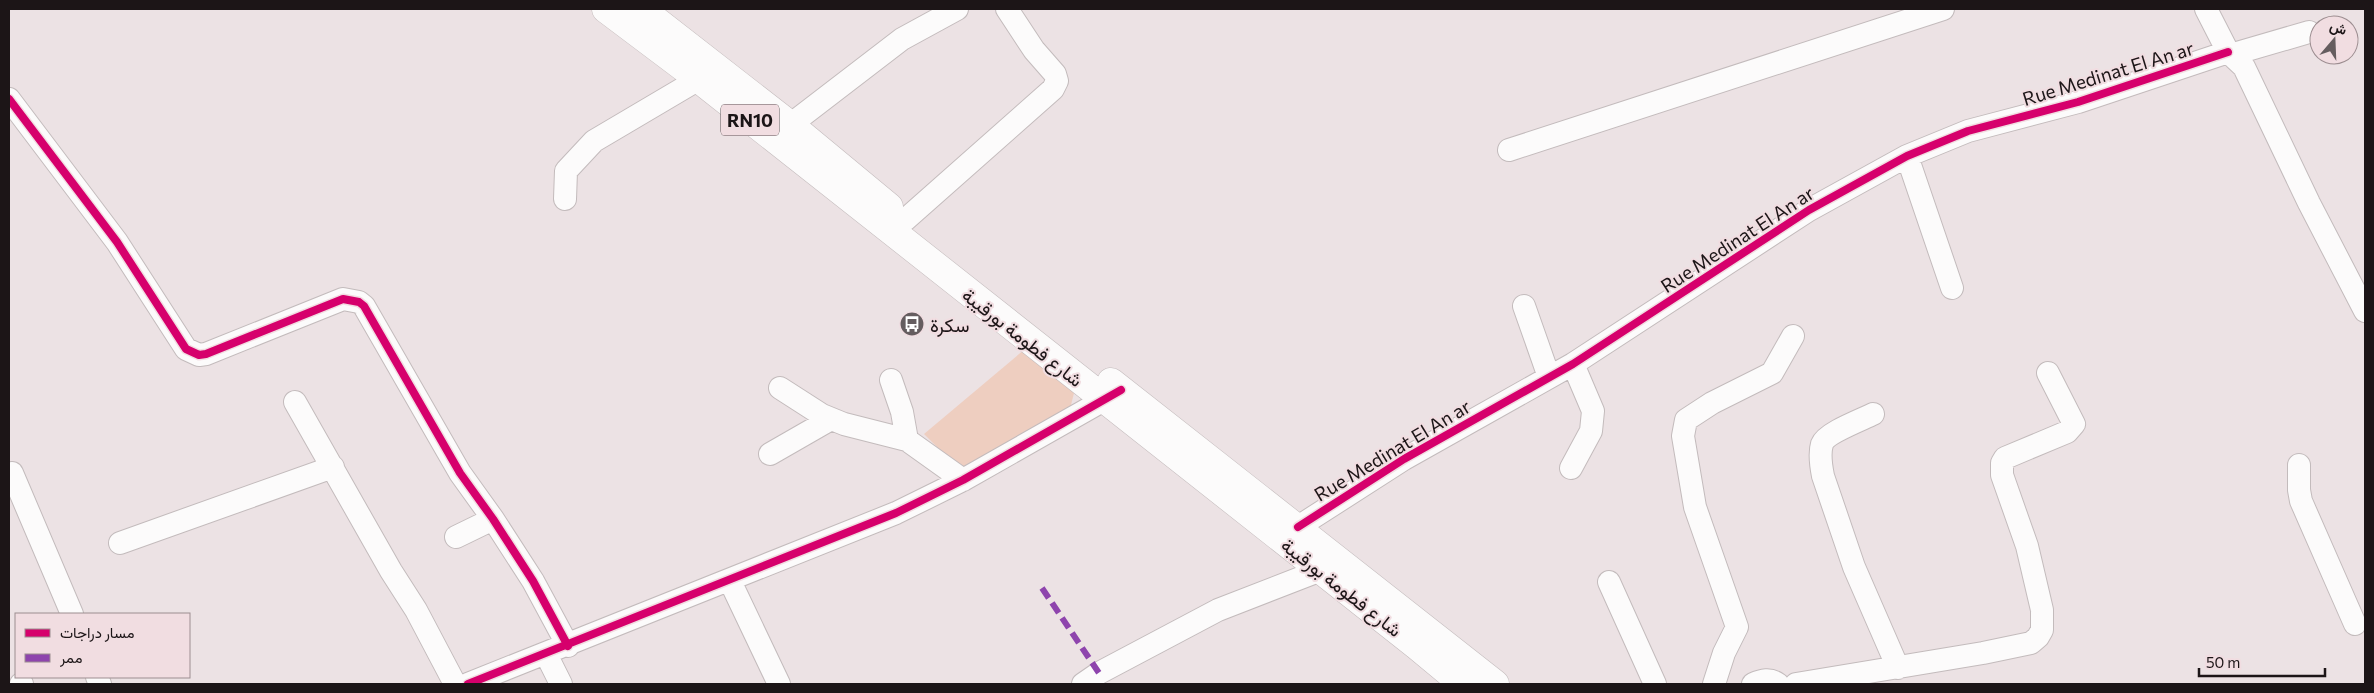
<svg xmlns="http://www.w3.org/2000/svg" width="2374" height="693" font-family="Commissioner,Vazirmatn,sans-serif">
  <rect width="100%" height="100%" fill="#ece2e4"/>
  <path fill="#eecec0" d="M1025,349l50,40 -4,16 -8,11 -103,54 -36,-36z"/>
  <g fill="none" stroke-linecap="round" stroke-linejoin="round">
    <defs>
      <path id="minor" d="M2206,9l22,43 16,15 65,136 56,108
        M2230,55l79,-23
        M9,99l108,143 69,107 13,6 7,-1 137,-55 16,3 5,4 96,167 33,46 40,62 35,65
        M790,125l112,-86 55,-30
        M1509,150l434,-141
        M1907,156l45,132
        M565,199l1,-28 28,-30 105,-62
        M905,220l148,-131 4,-8 -2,-7 -21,-24 -27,-41
        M1524,306l25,71
        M891,380l11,32 5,28 56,40
        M780,388l42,27 22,9 63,16
        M295,402l96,169 25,39 39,74
        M1873,414c-12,6 -47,19 -51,30 -3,10 -1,22 1,32l31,91 44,101
        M770,454l61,-35
        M2299,465v25l2,11 54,123
        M1571,468l20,-37 2,-20 -20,-47
        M12,473l60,141
        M1298,527l106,-68 169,-95 236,-154 98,-54 61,-25 110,-29 150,-50
        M456,537l37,-18
        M120,543l213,-76
        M730,581l49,103
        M1609,582l46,102
        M546,654l15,30
        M97,677l3,7
        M21,684h1
        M468,684l428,-171 67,-33 155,-88
        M1083,684l16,-11 119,-63 103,-40
        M1714,684l10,-31 13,-26 -42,-120 -12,-71 3,-16 26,-17 60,-30 21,-37
        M1753,684c9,-4 17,-6 25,0
        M1796,684l187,-31 48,-10 7,-6 4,-7v-20l-15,-64 -25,-71v-12l3,-5 62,-26 7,-8 -26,-51"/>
      <path id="major" d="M606,9l93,70 717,566 47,39
        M641,9l149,116 99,82
        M1111,382l384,302"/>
    </defs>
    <use href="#minor" stroke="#c3bbbc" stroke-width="24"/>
    <use href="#major" stroke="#c3bbbc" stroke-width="29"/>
    <use href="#minor" stroke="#fcfbfb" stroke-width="22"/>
    <use href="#major" stroke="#fcfbfb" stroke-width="28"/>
    <path stroke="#8e44ad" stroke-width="6" stroke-dasharray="12 6" stroke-linecap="butt" d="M1042,588l57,85"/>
    <defs>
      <path id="cycleway" d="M9,99l108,143 69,107 13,6 7,-1 137,-55 16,3 5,4 96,167 33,46 40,62 35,65
        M1298,527l106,-68 169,-95 236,-154 98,-54 61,-25 110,-29 150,-50
        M468,684l428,-171 67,-33 158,-90"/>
    </defs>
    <use href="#cycleway" stroke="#f1dde1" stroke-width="11"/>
    <use href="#cycleway" stroke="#d6006c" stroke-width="8"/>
  </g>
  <defs>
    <symbol id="bus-disc" viewBox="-11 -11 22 22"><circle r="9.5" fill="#655d5f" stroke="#f1dde1"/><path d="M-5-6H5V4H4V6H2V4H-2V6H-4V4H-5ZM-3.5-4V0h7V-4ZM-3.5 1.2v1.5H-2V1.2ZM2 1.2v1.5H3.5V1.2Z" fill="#fff"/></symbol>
  </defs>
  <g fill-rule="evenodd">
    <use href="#bus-disc" x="898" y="310" width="28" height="28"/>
  </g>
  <g text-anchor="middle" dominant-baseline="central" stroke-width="4" stroke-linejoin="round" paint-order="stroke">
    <rect fill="#f1dde1" stroke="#5c5154" stroke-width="1" x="721" y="104.5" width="58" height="31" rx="4"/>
    <g font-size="18" font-weight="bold" fill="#1c1517">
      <text x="750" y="120">RN10</text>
    </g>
    <g font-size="19" fill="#1c1517" stroke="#f1dde1">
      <text transform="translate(2108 73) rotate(-17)">Rue Medinat El An ar</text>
      <text transform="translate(1737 239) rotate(-33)">Rue Medinat El An ar</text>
      <text transform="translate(1023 337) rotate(38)">شارع فطومة بورقيبة</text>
      <text transform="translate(1392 450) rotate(-31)">Rue Medinat El An ar</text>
      <text transform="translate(1342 587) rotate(38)">شارع فطومة بورقيبة</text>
    </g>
    <g font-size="19" fill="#1c1517" stroke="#f1dde1" text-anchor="start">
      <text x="930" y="324">سكرة</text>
    </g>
  </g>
  <rect width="2374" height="693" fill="none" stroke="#1c1517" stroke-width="20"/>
  <rect x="15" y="613" width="175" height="65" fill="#f1dde1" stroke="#9c8d90"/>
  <rect x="25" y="629" width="25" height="8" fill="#d6006c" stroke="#9c8d90"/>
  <text x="60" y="638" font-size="15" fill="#1c1517">مسار دراجات</text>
  <rect x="25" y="654" width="25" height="8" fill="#8e44ad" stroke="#9c8d90"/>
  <text x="60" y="663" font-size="15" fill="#1c1517">ممر</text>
  <g transform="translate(2334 40) rotate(19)"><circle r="24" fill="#f1dde1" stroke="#9c8d90"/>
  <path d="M0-4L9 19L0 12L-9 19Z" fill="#655d5f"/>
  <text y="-8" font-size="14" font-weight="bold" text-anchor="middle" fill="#1c1517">ش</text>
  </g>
  <path d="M2199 668v8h126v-8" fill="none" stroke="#1c1517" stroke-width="2.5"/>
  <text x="2206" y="668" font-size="15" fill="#1c1517" stroke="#f1dde1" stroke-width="4" paint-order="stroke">50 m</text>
</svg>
